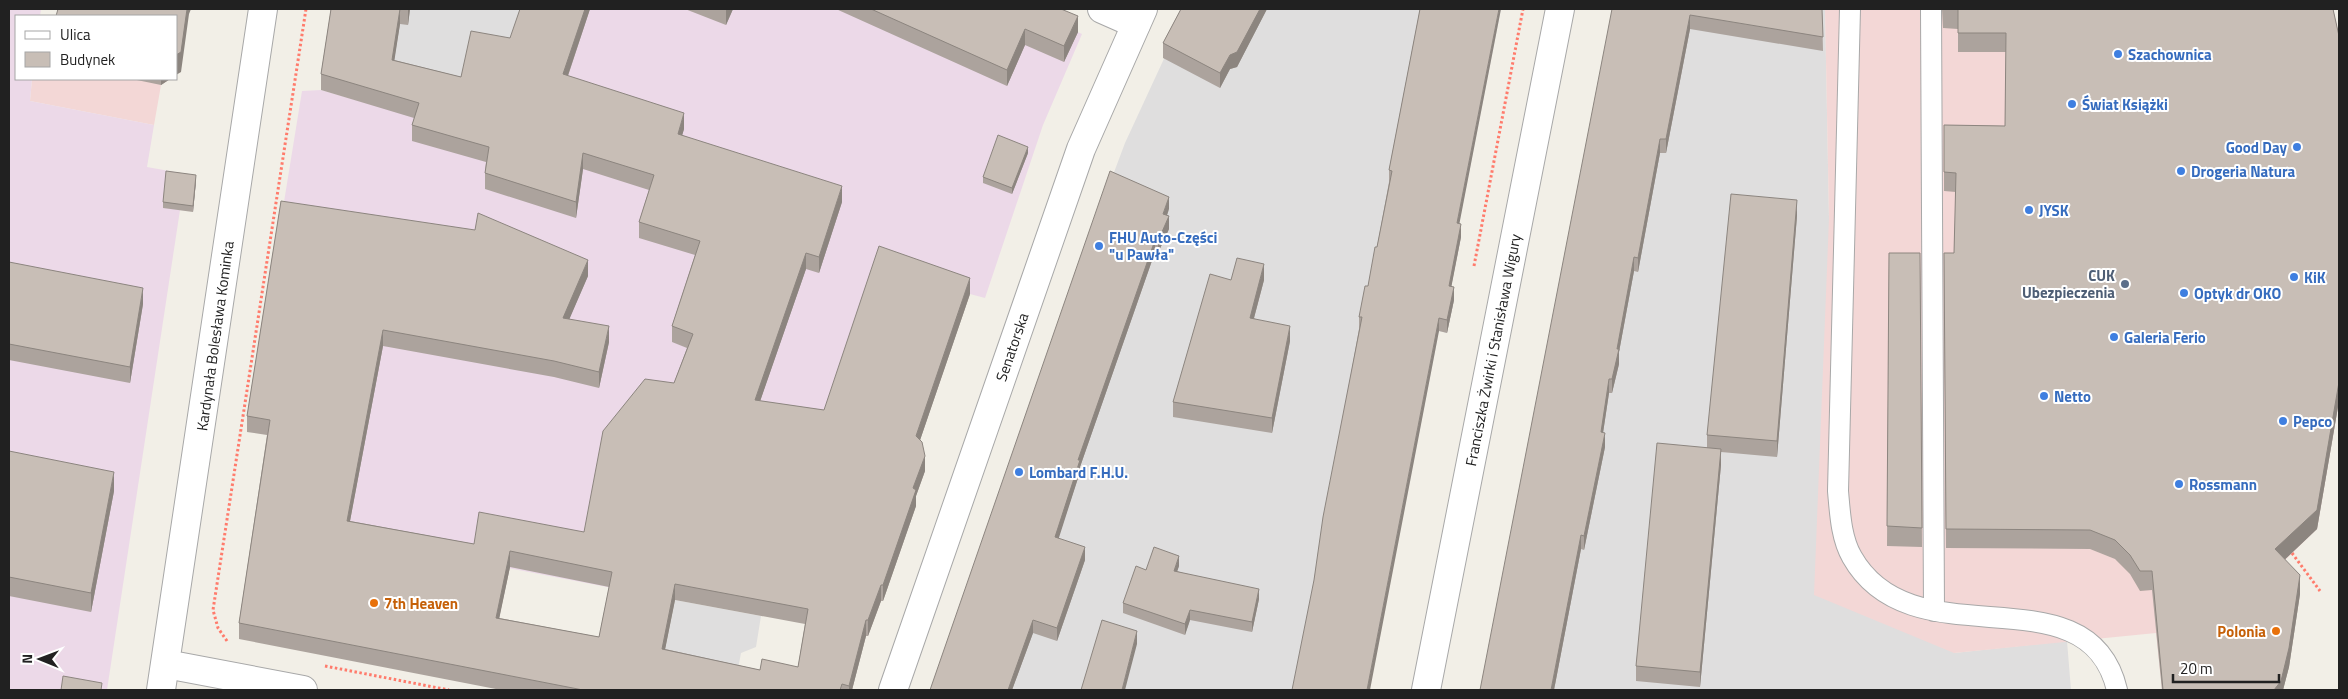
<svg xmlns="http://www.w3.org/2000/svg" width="2348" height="699" font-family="'Titillium Web',sans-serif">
  <rect width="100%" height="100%" fill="#f2efe7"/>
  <path fill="#dfdede" d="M333,9h192l-44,127z
    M1187,9h314l-41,210 -2,17 3,1 -4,20 -3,-1 -8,42 8,2 -7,33 -8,-2 -70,359h-434l175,-507 15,-40z
    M1615,9h210l4,209 125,435 113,-12 4,49h-588z
    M675,600l86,16 -5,31 -15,6 -7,37h-77z"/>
  <path fill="#f3d7d6" d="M1825,9h503l11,46v346l-22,128 -41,40 18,53 -11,68h-121l-6,-57 -202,20 -140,-58 15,-377z
    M32,79h138l-9,6 -7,40 -124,-24z"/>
  <path fill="#ecd9e8" d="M9,9h32l-1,7h-24v63h16l-2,22 124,24 -7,42 39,7 -1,6 11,1 -3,30 -13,-1 -73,480h-98z
    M525,9h500l57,25 -39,91 -58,173 -15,-4 -147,134 -211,160 -265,-51 24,-129 -117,-21 48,-296 19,-1 160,46z"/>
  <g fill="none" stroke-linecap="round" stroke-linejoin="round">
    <defs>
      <path id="service" d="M1850,9l-12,482c2,22 3,47 14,66 61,108 236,9 265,133
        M1931,9l3,602"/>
      <path id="minor" d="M1102,9l34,15
        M166,664l137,26
        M161,690l102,-681
        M1426,690l134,-681"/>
      <path id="tertiary" d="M893,690l188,-541 62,-140"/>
    </defs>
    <use href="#service" stroke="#a8a8a8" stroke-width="22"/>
    <use href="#minor" stroke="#a8a8a8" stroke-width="30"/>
    <use href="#tertiary" stroke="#a8a8a8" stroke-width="30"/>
    <path stroke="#ff7b6c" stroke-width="3" stroke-dasharray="2.5 2.5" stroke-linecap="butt" d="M1474,266l49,-257
      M2292,553l28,38
      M227,641l-9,-13 -5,-18 93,-601
      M325,666l124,24"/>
    <use href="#service" stroke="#fff" stroke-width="20"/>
    <use href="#minor" stroke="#fff" stroke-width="28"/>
    <use href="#tertiary" stroke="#fff" stroke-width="28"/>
  </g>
  <path fill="#aca39d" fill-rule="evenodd" d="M331,9h79l-2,16 -8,-1 -6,36 67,17 49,-39 80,-29 -22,67 116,53 -2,6 160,67 -23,71 -13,-4 -46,132 64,9 146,-116 -50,146 5,31 -9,25v10l-33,95h-2l-13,35h-2l-14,54h-351l-262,-51v-16l28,-188 -20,-3v-16l34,-215 307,75 -19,43 40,23 -10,46 -45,-11 -171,-31 -33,175 124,23 110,-12 90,-149 13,-35 -15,-6v-16l23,-71 -56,-17v-16l10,-32 -66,-21 -7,49 -91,-29v-16l1,-11 -74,-21v-16l2,-7 -93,-28v-16zM510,567l99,20 -10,50 -100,-19zM675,600l130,24 -7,43 -38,3 -95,-21z
    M685,9h48l-7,16z
    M836,9h225l17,23 -14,30 -39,-17 -18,41z
    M1181,9h86l-30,58 -7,2 -10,19 -57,-30v-15z
    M1420,9l41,228 -10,50 3,13 -7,33 -8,-2 -125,249 45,-251v-12l9,-31 9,-39 12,-65v-12z
    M1612,9h210l1,42 -133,-22 -24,124h-6l-22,119 -4,-1 -15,81v12l-7,29h-3l-6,40 2,14 -21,103 -3,-1 -27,141z
    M1942,9h391l6,27v365l-22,128 -32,30 15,35 -11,73 -6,23h-121l-10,-100 -12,1 -10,-17 -15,-15 -25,-10 -144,-1 -2,-295h10l2,-61 -12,-1v-66l61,1 1,-74h-48v-23l-15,-1z
    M132,79h38l-9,6z
    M1028,153l-16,41 -29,-11v-6z
    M196,181l-3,31 -30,-4v-6z
    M1169,209l-2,6 2,14 -11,24 -3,-1 -75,215v5l-22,66 27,22 -28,81 -24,-8 -21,57h-82z
    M1797,216l-20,241 -56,-5v13l-21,222 -64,-6v-15l71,-219v-12z
    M1889,253h31l2,294 -35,-1z
    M9,262l134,42 -13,79 -121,-23z
    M1231,280h33l-10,38 36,23 -18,92 -99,-16v-15z
    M9,451l105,40 -23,121 -82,-16z
    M1179,566l-2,5 82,28 -7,33 -62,-12 -5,15 -62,-22v-10l23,-33z"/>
  <path fill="#8c857f" d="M187,9h4l-2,5 -8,58 -5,3v-20z
    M400,9v15l-8,52v-16z
    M408,9h2l-2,16z
    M585,9h5l-27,81v-16z
    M726,9h7l-7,16z
    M1260,9h7l-30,58 -7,2 -10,19v-15l10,-18z
    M1499,9h2l-44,227v-13z
    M1690,15v14l-24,124v-14z
    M1078,16v16l-14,30v-16z
    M1025,29v16l-18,41v-16z
    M161,79h9l-9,6z
    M684,113v16l-6,21v-16z
    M1660,139v14l-22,119v-14z
    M1028,147v6l-16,41v-6z
    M583,153v16l-7,49v-16z
    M196,175v6l-3,31v-6z
    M842,186v16l-23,71v-16z
    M1169,197v12l-6,18v-13z
    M1797,200v16l-20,241v-16z
    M1169,216v13l-11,24v-12z
    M1461,224v13l-12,62v-13z
    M1155,240v12l-75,215v5l-25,78v-13l23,-77z
    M806,253v16l-51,147v-16z
    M1634,257v14l-15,81v12l-7,29v-14l5,-30z
    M588,260v16l-25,58v-16z
    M1264,264v16l-14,53v-15z
    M970,278v16l-54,158v-16z
    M1454,287v13l-7,33v-13z
    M143,288v16l-13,79v-16z
    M1439,318v13l-69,359h-3z
    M609,326v16l-10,46v-16z
    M1290,326v15l-18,92v-15z
    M383,330v16l-36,191v-16z
    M1609,379v14l-8,53v-14z
    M2339,382v19l-22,128 -42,40v-20z
    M1605,433v14l-21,103v-14z
    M1721,449v16l-21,222v-15z
    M925,456v15l-9,25v10l-33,95v-16l30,-97z
    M114,472v19l-23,121v-19z
    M1581,535v14l-27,141h-3z
    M1085,547v13l-28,81v-13z
    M510,551v16l-14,67v-16z
    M1179,556v10l-5,15v-10z
    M2300,575v19l-11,73 -6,23h-9z
    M675,584v16l-13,65v-16z
    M881,585v16l-13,35v-16z
    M1259,589v10l-7,33v-10z
    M1190,610v10l-5,15v-11z
    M866,620v16l-14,54h-3v-4z
    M1033,620v13l-21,57h-4z
    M1137,631v13l-12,46h-3z"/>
  <path fill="#c8beb6" stroke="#8c857f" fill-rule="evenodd" d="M58,9h129l-6,43 -5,3v-39h-120z
    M331,9h69l-8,51 69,17 10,-46 39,7 10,-29h65l-22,65 121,39 -6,21 164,52 -23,71 -13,-4 -51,147 69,10 55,-164 91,32 -54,158 6,6 3,14 -12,32 3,2 -33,95h-2l-13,35h-2l-17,66 -7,-2 -2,6h-257l-344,-67 31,-203 -23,-4 34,-215 194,29 3,-17 110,47 -25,58 46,8 -10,46 -45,-11 -171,-31 -36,191 127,23 5,-32 105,20 19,-101 42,-52 29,4 19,-49 -21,-8 28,-85 -61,-19 15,-47 -71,-22 -7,49 -91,-29 4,-26 -77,-22 7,-22 -98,-29zM510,551l102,21 -13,65 -103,-19zM675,584l133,25 -10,58 -36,-8 -2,11 -98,-21z
    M871,9h190l17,7 -14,30 -39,-17 -18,41z
    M1181,9h79l-23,43 -7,3 -10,18 -57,-30z
    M1420,9h79l-42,214 4,1 -12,62 5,1 -7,33 -8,-2 -72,372h-75l22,-110 9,-63 39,-200h-3l6,-31h3l7,-39h2l15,-76 -3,-1z
    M1612,9h210l1,28 -133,-22 -24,124h-6l-22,119 -4,-1 -17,92h2l-7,30h-3l-8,53 4,1 -21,103 -3,-1 -30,155h-71z
    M1943,9h390l6,27v346l-22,128 -42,39 25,26 -11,73 -8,33 -7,9h-111l-11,-119h-12l-10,-16 -15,-15 -25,-10 -144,-1 -2,-276h10l2,-80 -12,-1v-47l61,1 1,-93h-48v-24z
    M998,135l30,12 -16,41 -29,-11z
    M166,171l30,4 -3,31 -30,-4z
    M1110,171l59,26 -6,17 6,2 -11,25 -3,-1 -77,220h2l-25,77 30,10 -28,81 -24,-8 -25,70h-78z
    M1731,194l66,6 -20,241 -70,-6z
    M1889,253h31l2,275 -35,-2z
    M1237,258l27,6 -14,54 40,8 -18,92 -99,-16 37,-128 21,6z
    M9,262l134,26 -13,79 -121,-23z
    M1657,443l64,6 -21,223 -64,-6z
    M9,451l105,21 -23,121 -82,-16z
    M1154,547l25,9 -5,15 85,18 -7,33 -62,-12 -5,14 -62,-21 13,-37 10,4z
    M1102,620l35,11 -15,59h-41z
    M63,676l39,7 -1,7h-40z"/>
  <g fill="#3f7fe0" stroke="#fff" stroke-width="2">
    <circle cx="2118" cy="54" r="5"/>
    <circle cx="2072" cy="104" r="5"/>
    <circle cx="2297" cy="147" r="5"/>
    <circle cx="2181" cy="171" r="5"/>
    <circle cx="2029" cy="210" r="5"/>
    <circle cx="1099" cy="246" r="5"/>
    <circle cx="2294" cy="277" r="5"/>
    <circle cx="2184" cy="293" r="5"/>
    <circle cx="2114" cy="337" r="5"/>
    <circle cx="2044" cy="396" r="5"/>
    <circle cx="2283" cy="421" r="5"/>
    <circle cx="1019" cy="472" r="5"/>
    <circle cx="2179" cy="484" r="5"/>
  </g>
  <circle fill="#5c6f8a" stroke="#fff" stroke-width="2" cx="2125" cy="284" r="5"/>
  <g fill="#e8710a" stroke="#fff" stroke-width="2">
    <circle cx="374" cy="603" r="5"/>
    <circle cx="2276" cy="631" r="5"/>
  </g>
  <g text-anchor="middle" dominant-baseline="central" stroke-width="4" stroke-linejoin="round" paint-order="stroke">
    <g font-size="15" font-weight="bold" fill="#366cbe" stroke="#fff" text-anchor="start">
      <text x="2128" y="54">Szachownica</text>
      <text x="2082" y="104">Świat Książki</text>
      <text x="2287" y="147" text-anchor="end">Good Day</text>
      <text x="2191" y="171">Drogeria Natura</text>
      <text x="2039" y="210">JYSK</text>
      <text x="1109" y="237">FHU Auto-Części<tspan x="1109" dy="17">"u Pawła"</tspan></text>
      <text x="2304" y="277">KiK</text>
      <text x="2194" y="293">Optyk dr OKO</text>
      <text x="2124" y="337">Galeria Ferio</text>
      <text x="2054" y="396">Netto</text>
      <text x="2293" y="421">Pepco</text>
      <text x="1029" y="472">Lombard F.H.U.</text>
      <text x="2189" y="484">Rossmann</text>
    </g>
    <g font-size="15" font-weight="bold" fill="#4e5e75" stroke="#fff" text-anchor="end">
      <text x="2115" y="275">CUK<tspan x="2115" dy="17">Ubezpieczenia</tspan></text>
    </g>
    <g font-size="15" fill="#212121" stroke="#fff">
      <text transform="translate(215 336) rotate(-82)">Kardynała Bolesława Kominka</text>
      <text transform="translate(1012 347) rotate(-71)">Senatorska</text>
      <text transform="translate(1493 350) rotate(-79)">Franciszka Żwirki i Stanisława Wigury</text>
    </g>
    <g font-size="15" font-weight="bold" fill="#c56008" stroke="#fff" text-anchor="start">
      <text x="384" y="603">7th Heaven</text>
      <text x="2266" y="631" text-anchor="end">Polonia</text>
    </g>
  </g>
  <rect width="2348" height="699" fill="none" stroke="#212121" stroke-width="20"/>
  <rect x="15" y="15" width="162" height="65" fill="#ffffff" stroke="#a6a6a6"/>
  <rect x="25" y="31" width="25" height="8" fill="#ffffff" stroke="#a6a6a6"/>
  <text x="60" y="40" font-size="15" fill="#212121">Ulica</text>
  <rect x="25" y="52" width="25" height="15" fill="#c8beb6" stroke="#a6a6a6"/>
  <text x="60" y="65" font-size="15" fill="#212121">Budynek</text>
  <g transform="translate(40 659) rotate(271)" stroke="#ffffff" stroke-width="4" paint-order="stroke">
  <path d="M0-4L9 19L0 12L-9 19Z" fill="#212121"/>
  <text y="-8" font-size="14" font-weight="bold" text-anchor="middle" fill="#212121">N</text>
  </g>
  <path d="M2173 674v8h106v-8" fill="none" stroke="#212121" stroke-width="2.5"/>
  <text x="2180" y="674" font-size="15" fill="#212121" stroke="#ffffff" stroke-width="4" paint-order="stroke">20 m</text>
</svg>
